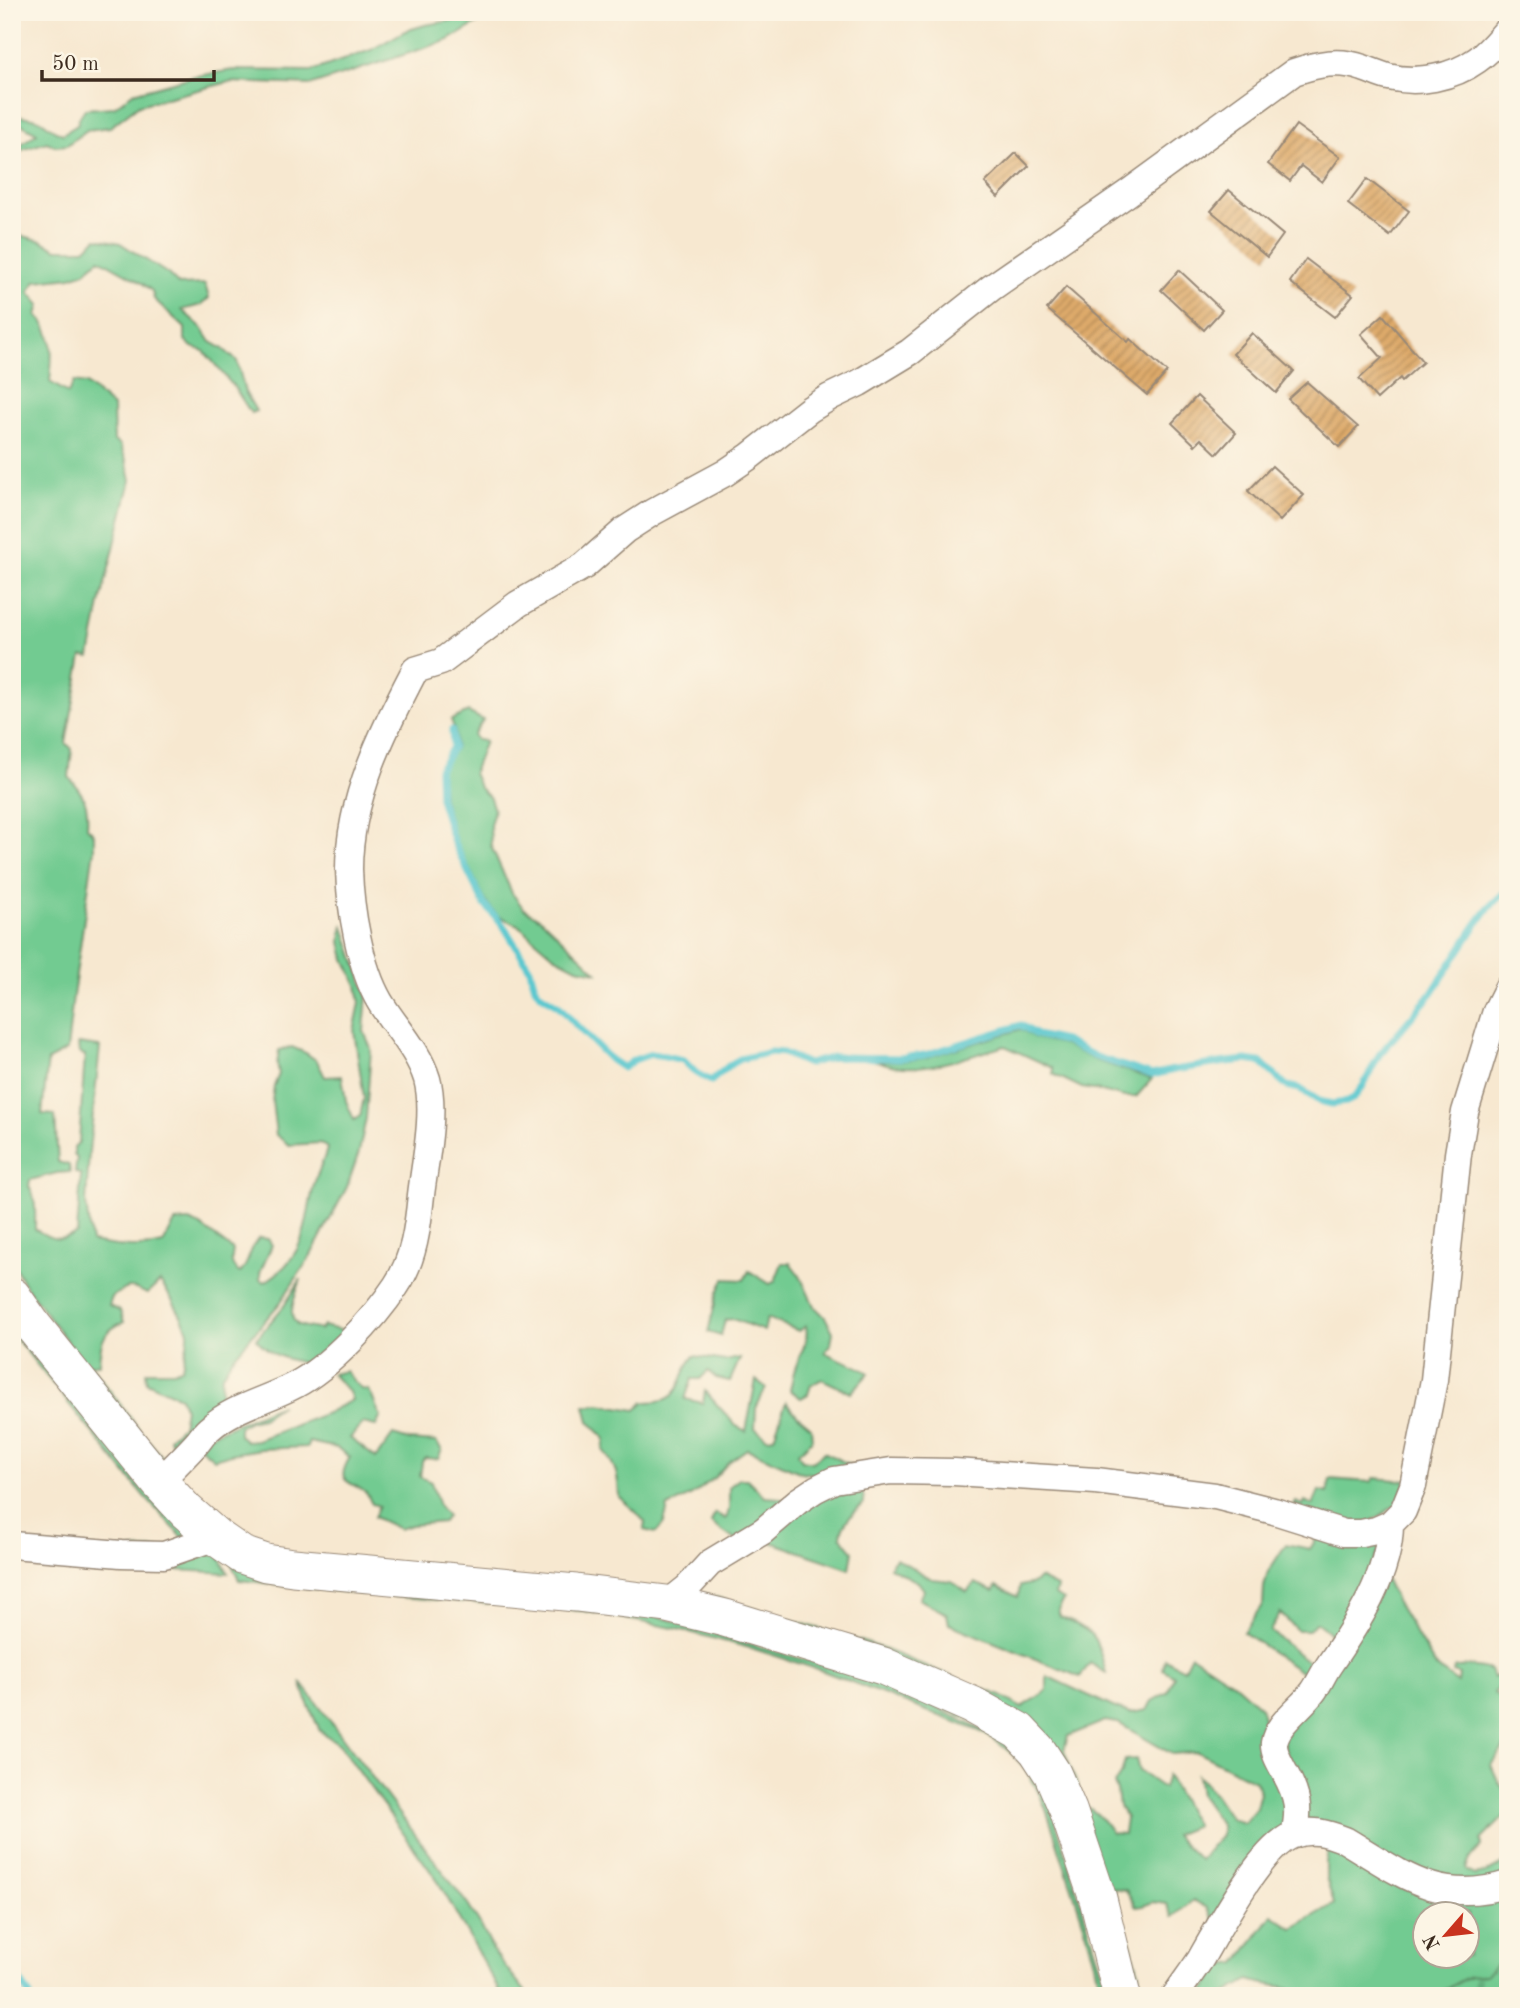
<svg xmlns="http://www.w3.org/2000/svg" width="1520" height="2008" font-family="'Old Standard TT',serif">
  <defs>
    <pattern id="cemetery-stones" width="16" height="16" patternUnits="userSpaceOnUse" patternTransform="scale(1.75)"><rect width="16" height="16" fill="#72cb91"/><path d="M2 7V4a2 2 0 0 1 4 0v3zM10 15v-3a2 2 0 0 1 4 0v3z" fill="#64ae7d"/></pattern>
    <pattern id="building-hatch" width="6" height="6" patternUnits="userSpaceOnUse" patternTransform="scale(1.75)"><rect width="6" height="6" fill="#deaa6b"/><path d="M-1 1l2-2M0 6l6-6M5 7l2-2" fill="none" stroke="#b58b57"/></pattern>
  </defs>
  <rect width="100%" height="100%" fill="#fcf5e5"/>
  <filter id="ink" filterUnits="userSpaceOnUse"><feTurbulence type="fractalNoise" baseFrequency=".0143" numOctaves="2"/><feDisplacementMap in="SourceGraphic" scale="14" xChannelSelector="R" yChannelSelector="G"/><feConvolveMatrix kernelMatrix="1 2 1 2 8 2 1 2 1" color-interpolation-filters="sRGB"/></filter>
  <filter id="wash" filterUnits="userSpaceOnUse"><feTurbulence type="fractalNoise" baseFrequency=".00686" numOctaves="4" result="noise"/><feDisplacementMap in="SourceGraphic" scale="28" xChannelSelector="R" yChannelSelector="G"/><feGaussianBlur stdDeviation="1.57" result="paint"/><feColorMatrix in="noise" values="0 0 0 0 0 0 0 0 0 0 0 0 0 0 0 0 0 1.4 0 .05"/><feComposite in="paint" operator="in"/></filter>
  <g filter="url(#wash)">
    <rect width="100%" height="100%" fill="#f7e8d0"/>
    <path fill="#72cb91" stroke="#567a58" stroke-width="2" fill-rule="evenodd" d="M476,12h20l-47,28 -137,45 -83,-3 -90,23 -29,22 -23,3 -20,15 -12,1 -8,-4 -35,11 12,-11 13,-9 -20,-11v-6c11,1 21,1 30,9 7,5 8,7 16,9l14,-9 2,-7 6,-9 29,-2 19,-14 58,-16 42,-7 79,1 59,-21 34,-19 20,-6 48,-8z
      M12,233l30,8 15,8h28l12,-11 23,5 48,31 11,11 26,-1 4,14 -8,7 -19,5 20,18 9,14 11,6 15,13 8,31 11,19 -5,2 -17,-26 -30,-36 -12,-4 -7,-7v-12l-31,-29 -2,-8 -10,-8 -43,-24 -14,13 -14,5 -35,4 -7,11 11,13 -3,10c19,19 15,42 13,67l18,11 6,-11 12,2 27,23 1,34 6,4 6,15 5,20 -31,124 -10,53 -8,-1 -16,87 6,6 -3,28c15,18 20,26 18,50l7,7v15l-21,147 -6,54 -19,10 -6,54 13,1 3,47 11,3 1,7 -13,1 -27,7 -1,7c8,11 6,29 6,42 17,11 24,13 42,4l4,-58 -6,-3 2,-14 -3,-3v-8l5,-5 6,-87 -6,-2 -1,-9 22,3 -11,105 -3,52 5,38c23,4 49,8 72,2l12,-22 14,-1 12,5 32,24c-2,11 -3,17 7,23 10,-10 9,-25 19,-35l9,1 4,6 -12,28v7l5,2c40,-25 39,-52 48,-93 3,-14 11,-27 14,-41l-7,-5 -31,2 -13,-10 -4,-34 2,-15 5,-12 -2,-10 2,-14 13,-3 14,6 11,8 8,16 17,-1 4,25 8,19 6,-4 4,-18 -10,-67 6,-28 -3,-18 -12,-26 -4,-17 2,-18 24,71 -3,36 7,18 -5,69 -7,34 -12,35 -37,70 -30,46 -49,57 -9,15 -3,42 -39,39 -11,-18 13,-12 3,-17 -5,-12 -33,-15 -1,-11h28l8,-4c2,-11 7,-24 6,-35 -2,-9 -21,-42 -28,-50l-13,12c-17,-9 -20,-8 -35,3l-3,9 11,5 4,11c-21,8 -24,21 -25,42h-9l52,69 27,32h-9l-136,-181 -12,-23z
      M468,712l15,8 -10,15 4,5 8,1 -12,32 6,14 11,11 4,12 -4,15 1,21 21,47 12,16 17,10 56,53 -20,-4 -23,-12 -36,-31 -20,-9 -12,-14 -30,-60 -13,-44 -2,-28 15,-23 -1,-17 -4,-10z
      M1021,1029l14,9 28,6 32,16 57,19 -16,18h-12l-18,-5 -24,-4 -29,-14v-6l-48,-22c-33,9 -76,26 -110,20 -7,-1 -15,-4 -22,-6l27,1 25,-3z
      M782,1263h8l10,13 14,30 11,11 8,15 -2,12 -6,8c15,9 30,11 44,21l-18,20 -29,-14 -11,6 -3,9 -7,4 -11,-8c2,-8 3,-17 6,-24 5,-15 13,-24 10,-40l-7,5 -32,-13 -3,13 -31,-12 -8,1 -4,16 -13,-4 10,-40 6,-13 20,1 5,-9 21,13 5,-3z
      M301,1279c-3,11 -16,36 -4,45 6,3 16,4 23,6l3,-4 25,6 -40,40 -5,-9c-23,-6 -30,-7 -47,-24l28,-33z
      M12,1326l183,206 -12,6 -39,-42 -132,-162z
      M694,1356l31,5 15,-3 -10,23 -14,-3 -8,-7 -8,8h-8l-7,20 18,4 2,-12 31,35 10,5 10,-51 10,8 -10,20 -1,20 12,10 7,-1 12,-35 11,13 14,12 1,13 -14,13 4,7 11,2 11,-10 33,17 -29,8 -31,-6 -50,-22 -17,12 -17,18 -21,16 -24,12 -4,16 -8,10 -12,-3 1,-8 -10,-11 -16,-14c-1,-22 -2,-29 -16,-47l2,-11 -16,-18 -4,-15 14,-2 37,6 8,-8c44,1 30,-22 50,-46z
      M345,1371l16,18 7,1c7,9 7,17 13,26l-5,10 -13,-3 -13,15 26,20 17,-23 16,5 27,2 6,8 -4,9 -13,-1 -3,4 -2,15 11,5 8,24 8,10 -4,6 -32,3 -12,4 -25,-12 5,-11 -7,-2c-2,-3 -4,-9 -6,-11 -16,-13 -32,-9 -16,-36l-13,-9 -28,-6 -2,5 -46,2 -30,5 -17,5 -15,-13 11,-11 71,-30 -19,13 -13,3 -10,6v8l7,6 11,-1 70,-27 25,-13 -3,-8 -17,-18z
      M1374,1478l33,3 -8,22 -36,24 -69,-21 2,-4 7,3 2,-4 8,4 6,-14 8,2 3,-14 41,3z
      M739,1479h8l18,18 15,1 9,6 -54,36 -24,-17 4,-10 11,6 3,-10v-22z
      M849,1484l14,10 1,9c-10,9 -23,20 -23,34l12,14 -3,18 -88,-30 50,-36z
      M1319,1534l60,8v9l-41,88 -22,-17 -7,8h-12l-17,-17 -10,18 49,40 -7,9 -69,-48 20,-28 1,-17 4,-15 18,-28 24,5z
      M216,1549l12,24 -216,-12v-10z
      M227,1554l429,62 210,62 129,51 44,39 71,228h-8c-8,-44 -23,-87 -37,-129 -11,-33 -20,-71 -41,-99 -12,-17 -27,-27 -45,-37l-156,-60 -69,-22 -76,-20 -94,-18 -210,-16 -135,-15z
      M896,1558l36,21 19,2 16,11 8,-9 19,8 2,-5 22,11 2,-11 14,-3 5,-5 18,9 -2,8 9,5 -6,10 2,7c38,16 35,18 46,56l-16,-10 -10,14 -131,-53 -2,-10 -28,-15 5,-9 -6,-8 -29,-15z
      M1385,1578l11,23 40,66 22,16 1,-9 -6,-2 1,-4c10,-3 25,-1 36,2l3,8 8,-4 4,-4 -2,14 -9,9 14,10v39l-17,23 8,18 9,11v19l-27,27 1,6c-7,7 -15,14 -16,24l8,5 12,-2 22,-12v16l-48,9 -158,-60 -20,-89z
      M695,1591l178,54 128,51 21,12c7,-9 17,-9 25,-18v-14l68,32 16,5 16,-3 5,-9 16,-9 6,-16 -11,-7 2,-10 19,10 7,-14 44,29 26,23 2,12 13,10 8,52 3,49 -72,92 -8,-14 -14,-8 -20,17 -6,-13 -14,-2 -10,4 -7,1 -10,-17 -13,-2 24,77 6,31h-8l-73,-229 -364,-170zM1105,1721l13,2 54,31 25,-2 58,29 5,11 -4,16 -12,15 -13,-4 -16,-24 -18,-20 3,20 21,30v10l-21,25 -26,-25 22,-9 -29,-51 -4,13 -24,-17 -3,-12 -11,1 -3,12 -8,12 3,7 2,16 7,11 -2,16 -12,-1c-8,-11 -14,-21 -27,-27l-21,-56 4,-14z
      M301,1682l167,223 13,21 13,26 35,44h-27l-63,-113 -100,-139 -19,-13 -12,-27z
      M1329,1846l99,51 20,6 23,-1 37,-8v53l-6,12 -16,16 -16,1 -37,20h-138l-5,-8c-14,-3 -27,-3 -41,-8l-28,16h-34l15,-3 21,-28 14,-2 35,-48 21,13 41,-24 -8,-27v-15zM1426,1913h42v42h-42z"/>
    <path fill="url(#cemetery-stones)" stroke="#567a58" stroke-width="2" d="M1508,1947v49h-75l37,-20 16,-1 16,-16z"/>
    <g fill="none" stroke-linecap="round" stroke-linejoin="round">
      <path stroke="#5bc8cf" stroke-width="7" d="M452,730l1,17 -14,23 1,28 14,45 30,61 19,21 27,44 5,18 5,7 19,12 18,20 34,34 12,8 11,-8 17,-6 14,2 18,4 13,13 15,8 20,-17 9,-5 31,-7 12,1 25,11 25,-7 67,1 25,-3 96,-30 15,10 28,6 32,16 56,18 22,-5 53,-8 19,-2 14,2 27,24 13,3 19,12 13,3 14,-2 8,-4 9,-12 16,-31 53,-62 44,-68 14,-19 18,-17
        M12,1969l18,27"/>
    </g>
    <g id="blocks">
      <path fill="url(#building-hatch)" d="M1296,125l44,32 -18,25 -21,-16 -11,15 -22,-17z
        M1016,153l13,13 -31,31 -13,-14z
        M1367,179l42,32 -19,25 -42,-32z
        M1229,190l54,45 -16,22 -56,-46z
        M1306,259l47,36 -18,22 -45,-35z
        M1179,270l43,40 -18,20 -43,-40z
        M1066,287l62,55 2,-3 37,33 -20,23 -100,-86z
        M1383,315l40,47 -21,19 -2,-3 -23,21 -18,-20 23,-21 -21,-24z
        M1252,333l42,38 -18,22 -43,-39z
        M1307,382l51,45 -19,20 -51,-48z
        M1197,396l39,37 -19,21 -16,-15 -6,6 -23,-22z
        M1272,466l32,29 -24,26 -32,-30z"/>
    </g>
  </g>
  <g filter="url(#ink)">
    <use href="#blocks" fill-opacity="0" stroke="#998977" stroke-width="2"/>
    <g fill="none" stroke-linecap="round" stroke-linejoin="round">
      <defs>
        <path id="street" d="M159,1482c13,-13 25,-25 37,-38 5,-5 8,-12 14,-16 23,-21 57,-28 85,-43 35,-18 79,-66 101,-99 18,-26 22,-61 25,-91 4,-34 15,-83 6,-116 -9,-29 -31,-51 -47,-77 -20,-34 -30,-93 -31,-133 0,-70 34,-138 66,-199l26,-8 77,-58 66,-38 41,-36 28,-18 72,-39 25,-17 60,-47 20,-12 29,-14 51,-31 81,-64 137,-95 166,-121c23,-8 45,-13 69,-4 9,3 17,7 25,9 30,7 64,1 89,-17 12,-8 21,-20 31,-31
          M12,1545l109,9 43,1 52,-18
          M667,1604l20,-16 23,-25 53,-32 35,-30 18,-12 18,-9 57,-9 63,1 142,9 119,15 59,15 70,22h17l15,-3 14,-6 13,-13 10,-25 21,-106 24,-226 7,-42 31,-101 12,-24
          M1294,1835c6,-26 4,-38 -9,-62 -4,-8 -12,-20 -11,-30 3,-20 27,-35 39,-51 6,-8 10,-18 16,-27 28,-41 61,-90 61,-141
          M1175,1996c8,-12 17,-24 25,-36 18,-31 61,-113 93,-125 19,-7 34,-2 52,5 57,34 94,66 163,44"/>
        <path id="secondary" d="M12,1296l21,30 126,156 27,29 30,26 26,18 24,8 27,4 283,26 91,11 58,14 158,48 89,39 47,26 18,19 15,23 16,37 30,89 24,97"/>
      </defs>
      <use href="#street" stroke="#998977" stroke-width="29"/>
      <use href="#secondary" stroke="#998977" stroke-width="39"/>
      <use href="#street" stroke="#fff" stroke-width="26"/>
      <use href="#secondary" stroke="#fff" stroke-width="37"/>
    </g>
  </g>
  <rect width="1520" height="2008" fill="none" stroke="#fcf5e5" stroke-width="42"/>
  <g transform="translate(1446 1935) rotate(242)"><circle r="33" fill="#fcf5e5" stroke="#afa495" stroke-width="2"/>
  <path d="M0-5L12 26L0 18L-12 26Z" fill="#c8321e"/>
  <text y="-10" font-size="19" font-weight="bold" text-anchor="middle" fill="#3b2a1e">N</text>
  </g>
  <path d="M42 70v10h172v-10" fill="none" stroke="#3b2a1e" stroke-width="3.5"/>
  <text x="52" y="70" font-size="21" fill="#3b2a1e" stroke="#fcf5e5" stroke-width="5" paint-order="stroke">50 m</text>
</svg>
